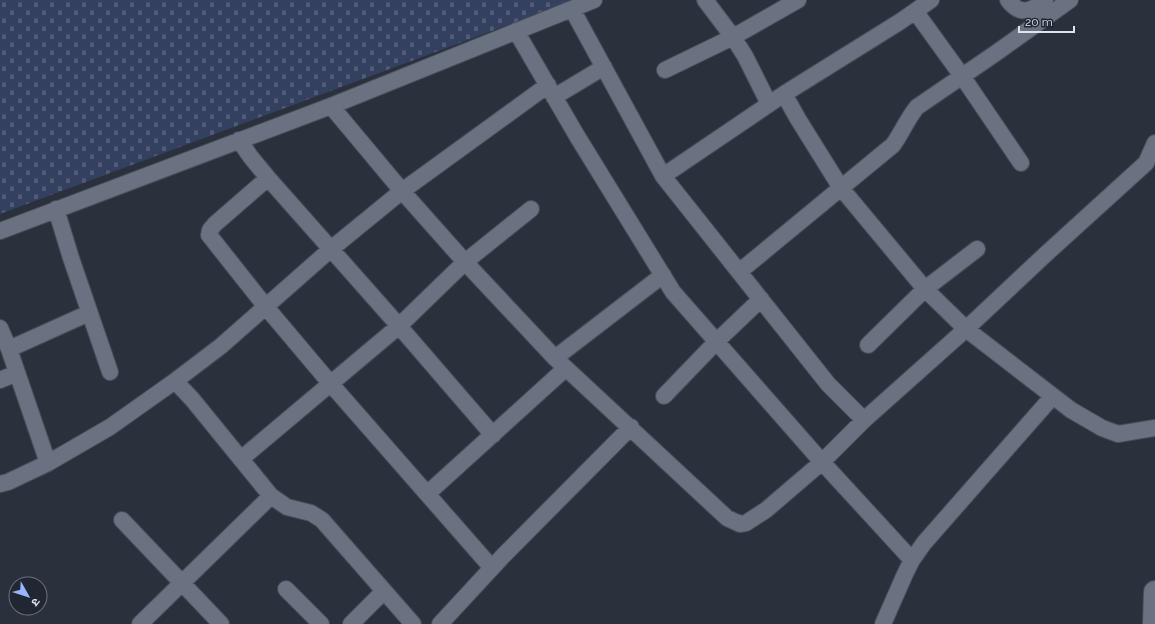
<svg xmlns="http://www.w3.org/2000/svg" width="1155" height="624" font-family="Raleway,'Noto Sans Devanagari',sans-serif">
  <defs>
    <pattern id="cemetery-stones" width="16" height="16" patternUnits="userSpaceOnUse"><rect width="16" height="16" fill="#34405f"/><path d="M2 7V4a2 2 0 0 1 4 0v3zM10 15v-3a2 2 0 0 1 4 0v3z" fill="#515b76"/></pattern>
  </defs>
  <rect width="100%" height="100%" fill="#2b303d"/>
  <path fill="url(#cemetery-stones)" d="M0,0h575l-575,214z"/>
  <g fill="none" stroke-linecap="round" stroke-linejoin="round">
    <defs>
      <path id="street" d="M705,0l28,37 12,19 24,48
        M1008,0c12,16 23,12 37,0
        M572,9l91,167 165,208 36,36
        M915,11l47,65 59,87
        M516,31l61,105 96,156 149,170 90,98
        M665,70l68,-33 65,-37
        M784,94l14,25 43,69 84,101 41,40 105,81 31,18 16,6 37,-6
        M554,97l50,-30
        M331,106l71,85 63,71 90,96 172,160 13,6 6,-1 20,-13 56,-48 42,-42 102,-91 81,-76 99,-90 9,-20
        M239,140l11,16 18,22 131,148 94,109
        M663,176l121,-82 117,-73 30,-21
        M268,178l-53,46 -5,6 -1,5 57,72 64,76 162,185
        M56,209l15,49 39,114
        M0,231l331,-125 263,-106
        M739,272l154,-127c9,-12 14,-26 24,-38l79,-54 74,-53
        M0,328l9,21 39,114
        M868,345l57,-56 52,-40
        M9,349l80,-36
        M555,358l108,-83
        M0,380l17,-7
        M175,381l17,18 79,97 16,11 24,6 11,7 91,104
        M664,396l53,-55 44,-42
        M241,459l158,-133 66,-64 66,-53
        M0,484l8,-2 40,-19 62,-36 65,-46 46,-35 110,-97 71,-58 146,-106
        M427,494l139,-126
        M122,520l99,104
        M286,589l35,35
        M140,624l131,-128
        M351,624l33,-33
        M440,624l63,-68 128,-129
        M883,624l22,-50 7,-14 12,-17 129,-147"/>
      <path id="secondary" d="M1154,624l1,-32"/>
    </defs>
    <use href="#street" stroke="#484d58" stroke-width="18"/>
    <use href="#secondary" stroke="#484d58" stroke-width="24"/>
    <use href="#street" stroke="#6a7180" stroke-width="16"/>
    <use href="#secondary" stroke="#6a7180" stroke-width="22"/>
  </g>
  <g transform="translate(28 596) rotate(129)"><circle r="19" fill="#212633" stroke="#6d727d"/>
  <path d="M0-3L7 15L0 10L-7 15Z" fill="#98b5fd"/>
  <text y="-6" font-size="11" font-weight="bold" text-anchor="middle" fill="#dfe3ec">उ</text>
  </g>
  <path d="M1019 26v6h55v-6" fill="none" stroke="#dfe3ec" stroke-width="2"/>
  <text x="1025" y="26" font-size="12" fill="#dfe3ec" stroke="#212633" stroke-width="3" paint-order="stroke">20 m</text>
</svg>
